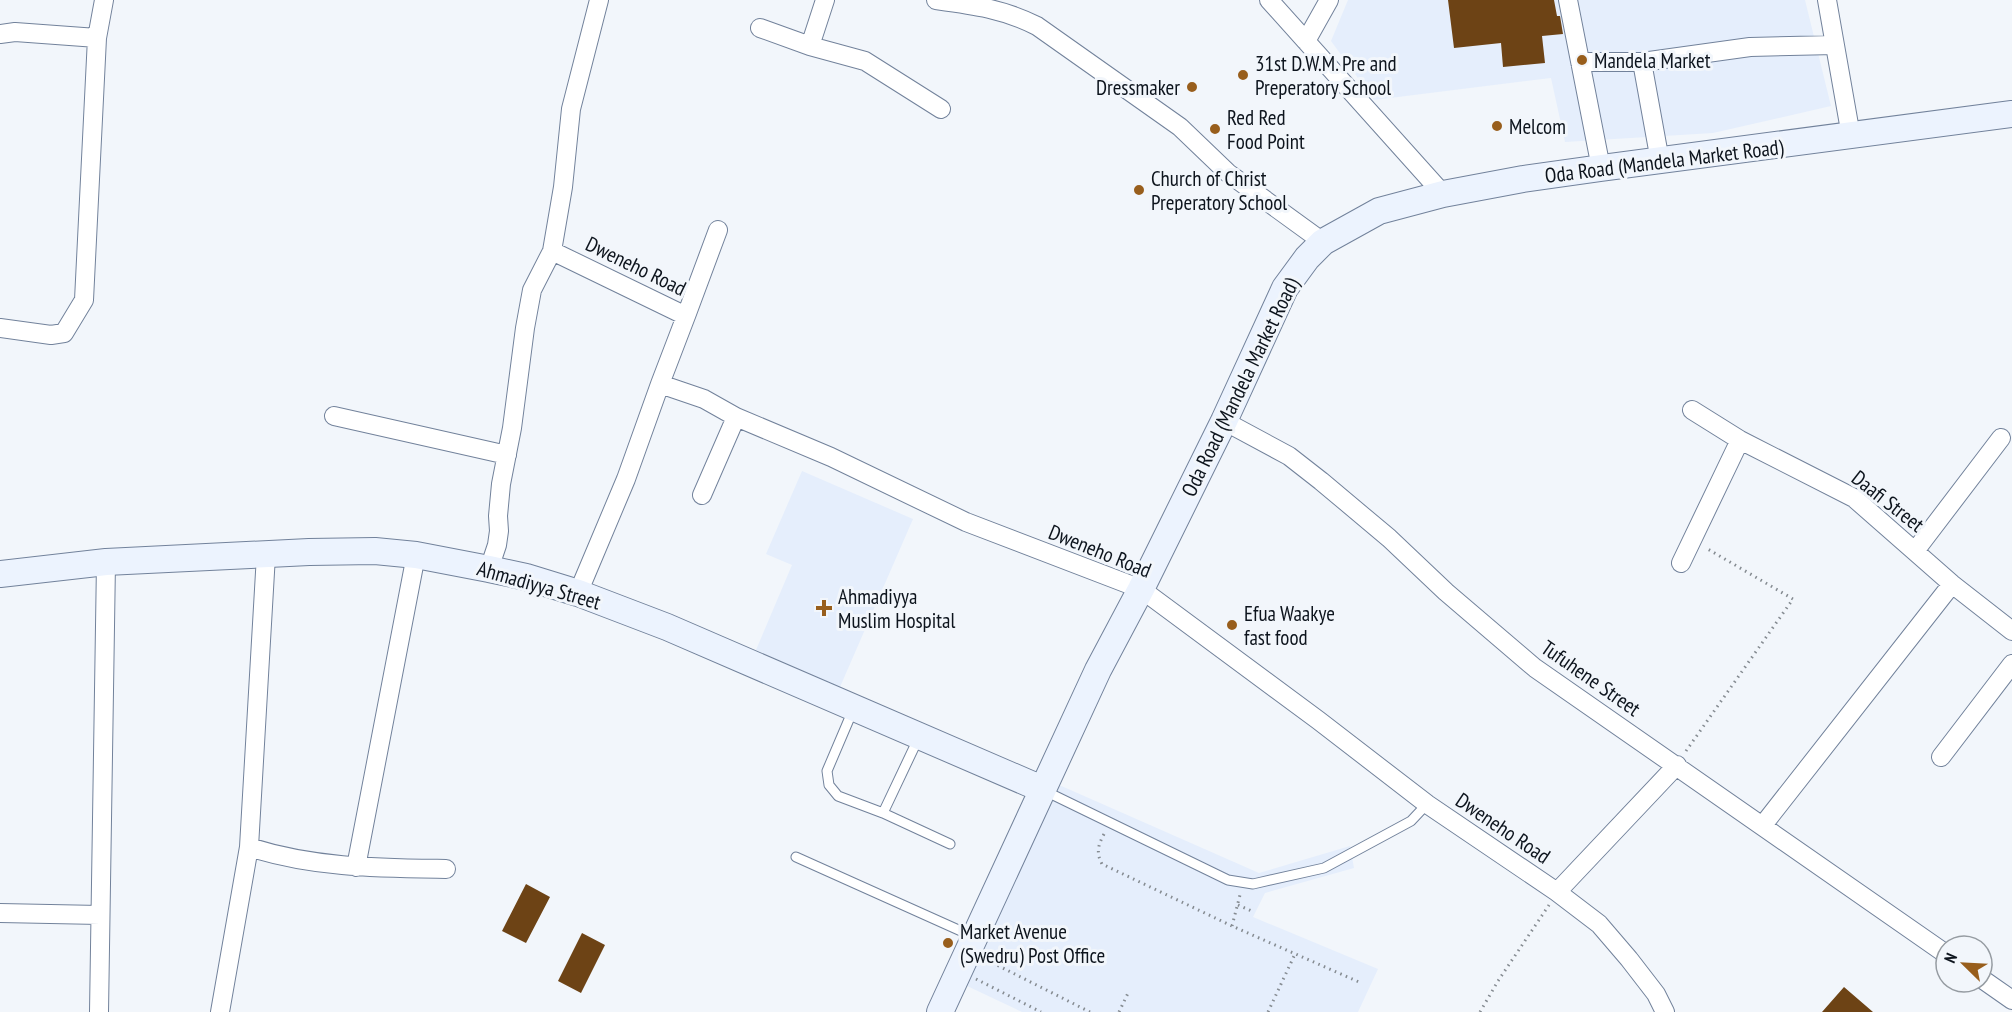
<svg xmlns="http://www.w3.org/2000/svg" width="2012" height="1012" font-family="'PT Sans Narrow',sans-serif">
  <rect width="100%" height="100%" fill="#f2f6fb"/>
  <path fill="#e5eefc" d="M1348,0h457l26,106 -118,27 -148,9 -14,-64 -177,22 -43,-59z
    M802,471l111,48 -73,168 -84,-37 36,-85 -26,-11z
    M1041,777l218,96 91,-27 4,22 -89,25 -12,24 125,52 -20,43h-336l-74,-35z"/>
  <path fill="#6d4315" d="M1448,0h106l3,16h3l3,18 -21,2 3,27 -42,4 -2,-24 -47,5z
    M526,884l24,13 -24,46 -24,-12z
    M582,933l23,12 -24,48 -23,-12z
    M1844,987l29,25h-51z"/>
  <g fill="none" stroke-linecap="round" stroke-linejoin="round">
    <defs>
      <path id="lane" d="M853,710l-26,61 2,14 9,11 45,17 67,31
        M1045,791l183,89 25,4 71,-16 87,-47 16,-17
        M883,813l36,-76
        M796,857l176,79"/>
      <path id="street" d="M936,0c37,5 68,9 101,26l143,101 48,46 95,69
        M1269,0l174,194
        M1568,0l33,168
        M1827,0l24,136
        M760,28l50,18 55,15 76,48
        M0,34l15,-2 82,6
        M1306,41l23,-41
        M810,46l15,-46
        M1580,62h62l108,-15 85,-2
        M1642,62l18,99
        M552,251l134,65 -26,68 44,15 32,18 95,40 135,65 175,67 177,131 109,84 130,88 42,32 30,35 27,35 9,18
        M686,316l32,-86
        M0,328l51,7 13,-2 20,-33 13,-262 7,-38
        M1692,410l48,30 114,58 98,86 60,47
        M334,416l173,39
        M1224,421l65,35 32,25 68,57 57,54 89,76 411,286
        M702,495l34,-78
        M1915,551l86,-113
        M1681,563l59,-123
        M489,569l8,-24 2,-14 -1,-15 3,-32 11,-56 13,-100 7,-38 20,-39 11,-64 8,-78 28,-109
        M578,593l48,-114 34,-95
        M1941,757l71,-93
        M1763,825l189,-241
        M249,847c65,21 130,21 197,22
        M356,867l60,-312
        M1557,892l120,-127
        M0,913l100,2
        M1982,979l30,21
        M99,1012l7,-450
        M220,1012l29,-165 17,-292"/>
      <path id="secondary" d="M0,574l106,-12 203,-10 66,-1 41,4 73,14 37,8 52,16 89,34 375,162
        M940,1012l158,-342 43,-81 83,-168 61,-133 22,-30 16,-16 56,-31 64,-17 80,-15 78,-11 411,-54"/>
    </defs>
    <use href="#lane" stroke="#72829b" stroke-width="11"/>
    <use href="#street" stroke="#72829b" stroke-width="20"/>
    <use href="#secondary" stroke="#72829b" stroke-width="28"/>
    <path stroke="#858b91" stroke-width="3" stroke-dasharray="1.5 4.5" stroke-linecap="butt" d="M1686,751l107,-152 -87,-51
      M1104,834c-6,11 -8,19 -2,30l130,62 127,56
      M1238,905l16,7
      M1232,926l8,-31
      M987,960l103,52
      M976,979l65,33
      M1119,1012l10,-21
      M1268,1012l27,-58
      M1480,1012l18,-31 51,-76"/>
    <use href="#lane" stroke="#fff" stroke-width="9"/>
    <use href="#street" stroke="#fff" stroke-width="18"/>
    <use href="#secondary" stroke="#ecf3fe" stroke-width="26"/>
  </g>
  <g fill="#985e1c" stroke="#f2f6fb" stroke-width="2">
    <circle cx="1582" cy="60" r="6"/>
    <circle cx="1243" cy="75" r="6"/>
    <circle cx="1192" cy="87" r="6"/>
    <circle cx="1497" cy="126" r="6"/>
    <circle cx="1215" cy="129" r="6"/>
    <circle cx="1139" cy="190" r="6"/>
    <path d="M821 599h6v6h6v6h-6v6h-6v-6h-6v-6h6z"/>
    <circle cx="1232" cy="625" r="6"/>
    <circle cx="948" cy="943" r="6"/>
  </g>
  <g text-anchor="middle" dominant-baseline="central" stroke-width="6" stroke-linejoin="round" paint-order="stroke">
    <g font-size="21" fill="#0d141d" stroke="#f2f6fb" text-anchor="start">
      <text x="1594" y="60">Mandela Market</text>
      <text x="1255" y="63">31st D.W.M. Pre and<tspan x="1255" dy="24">Preperatory School</tspan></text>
      <text x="1180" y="87" text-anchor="end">Dressmaker</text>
      <text x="1227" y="117">Red Red<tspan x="1227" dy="24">Food Point</tspan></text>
      <text x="1509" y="126">Melcom</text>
      <text x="1151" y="178">Church of Christ<tspan x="1151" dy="24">Preperatory School</tspan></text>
      <text x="838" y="596">Ahmadiyya<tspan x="838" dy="24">Muslim Hospital</tspan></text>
      <text x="1244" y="613">Efua Waakye<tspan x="1244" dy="24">fast food</tspan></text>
      <text x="960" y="931">Market Avenue<tspan x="960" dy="24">(Swedru) Post Office</tspan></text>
    </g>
    <g font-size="21" fill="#0d141d" stroke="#f2f6fb">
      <text transform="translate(1664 161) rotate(-7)">Oda Road (Mandela Market Road)</text>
      <text transform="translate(636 266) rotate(26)">Dweneho Road</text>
      <text transform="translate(1240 387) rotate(-64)">Oda Road (Mandela Market Road)</text>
      <text transform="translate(1888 501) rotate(38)">Daafi Street</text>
      <text transform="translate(1100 551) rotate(22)">Dweneho Road</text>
      <text transform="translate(539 585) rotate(16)">Ahmadiyya Street</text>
      <text transform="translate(1591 678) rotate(35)">Tufuhene Street</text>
      <text transform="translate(1503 828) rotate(34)">Dweneho Road</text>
    </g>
  </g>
  <g transform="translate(1964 964) rotate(294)"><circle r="28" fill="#f2f6fb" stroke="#969ca2" stroke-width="1.5"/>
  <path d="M0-4.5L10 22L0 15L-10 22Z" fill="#985e1c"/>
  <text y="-9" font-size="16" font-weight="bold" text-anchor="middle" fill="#0d141d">N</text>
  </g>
</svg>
